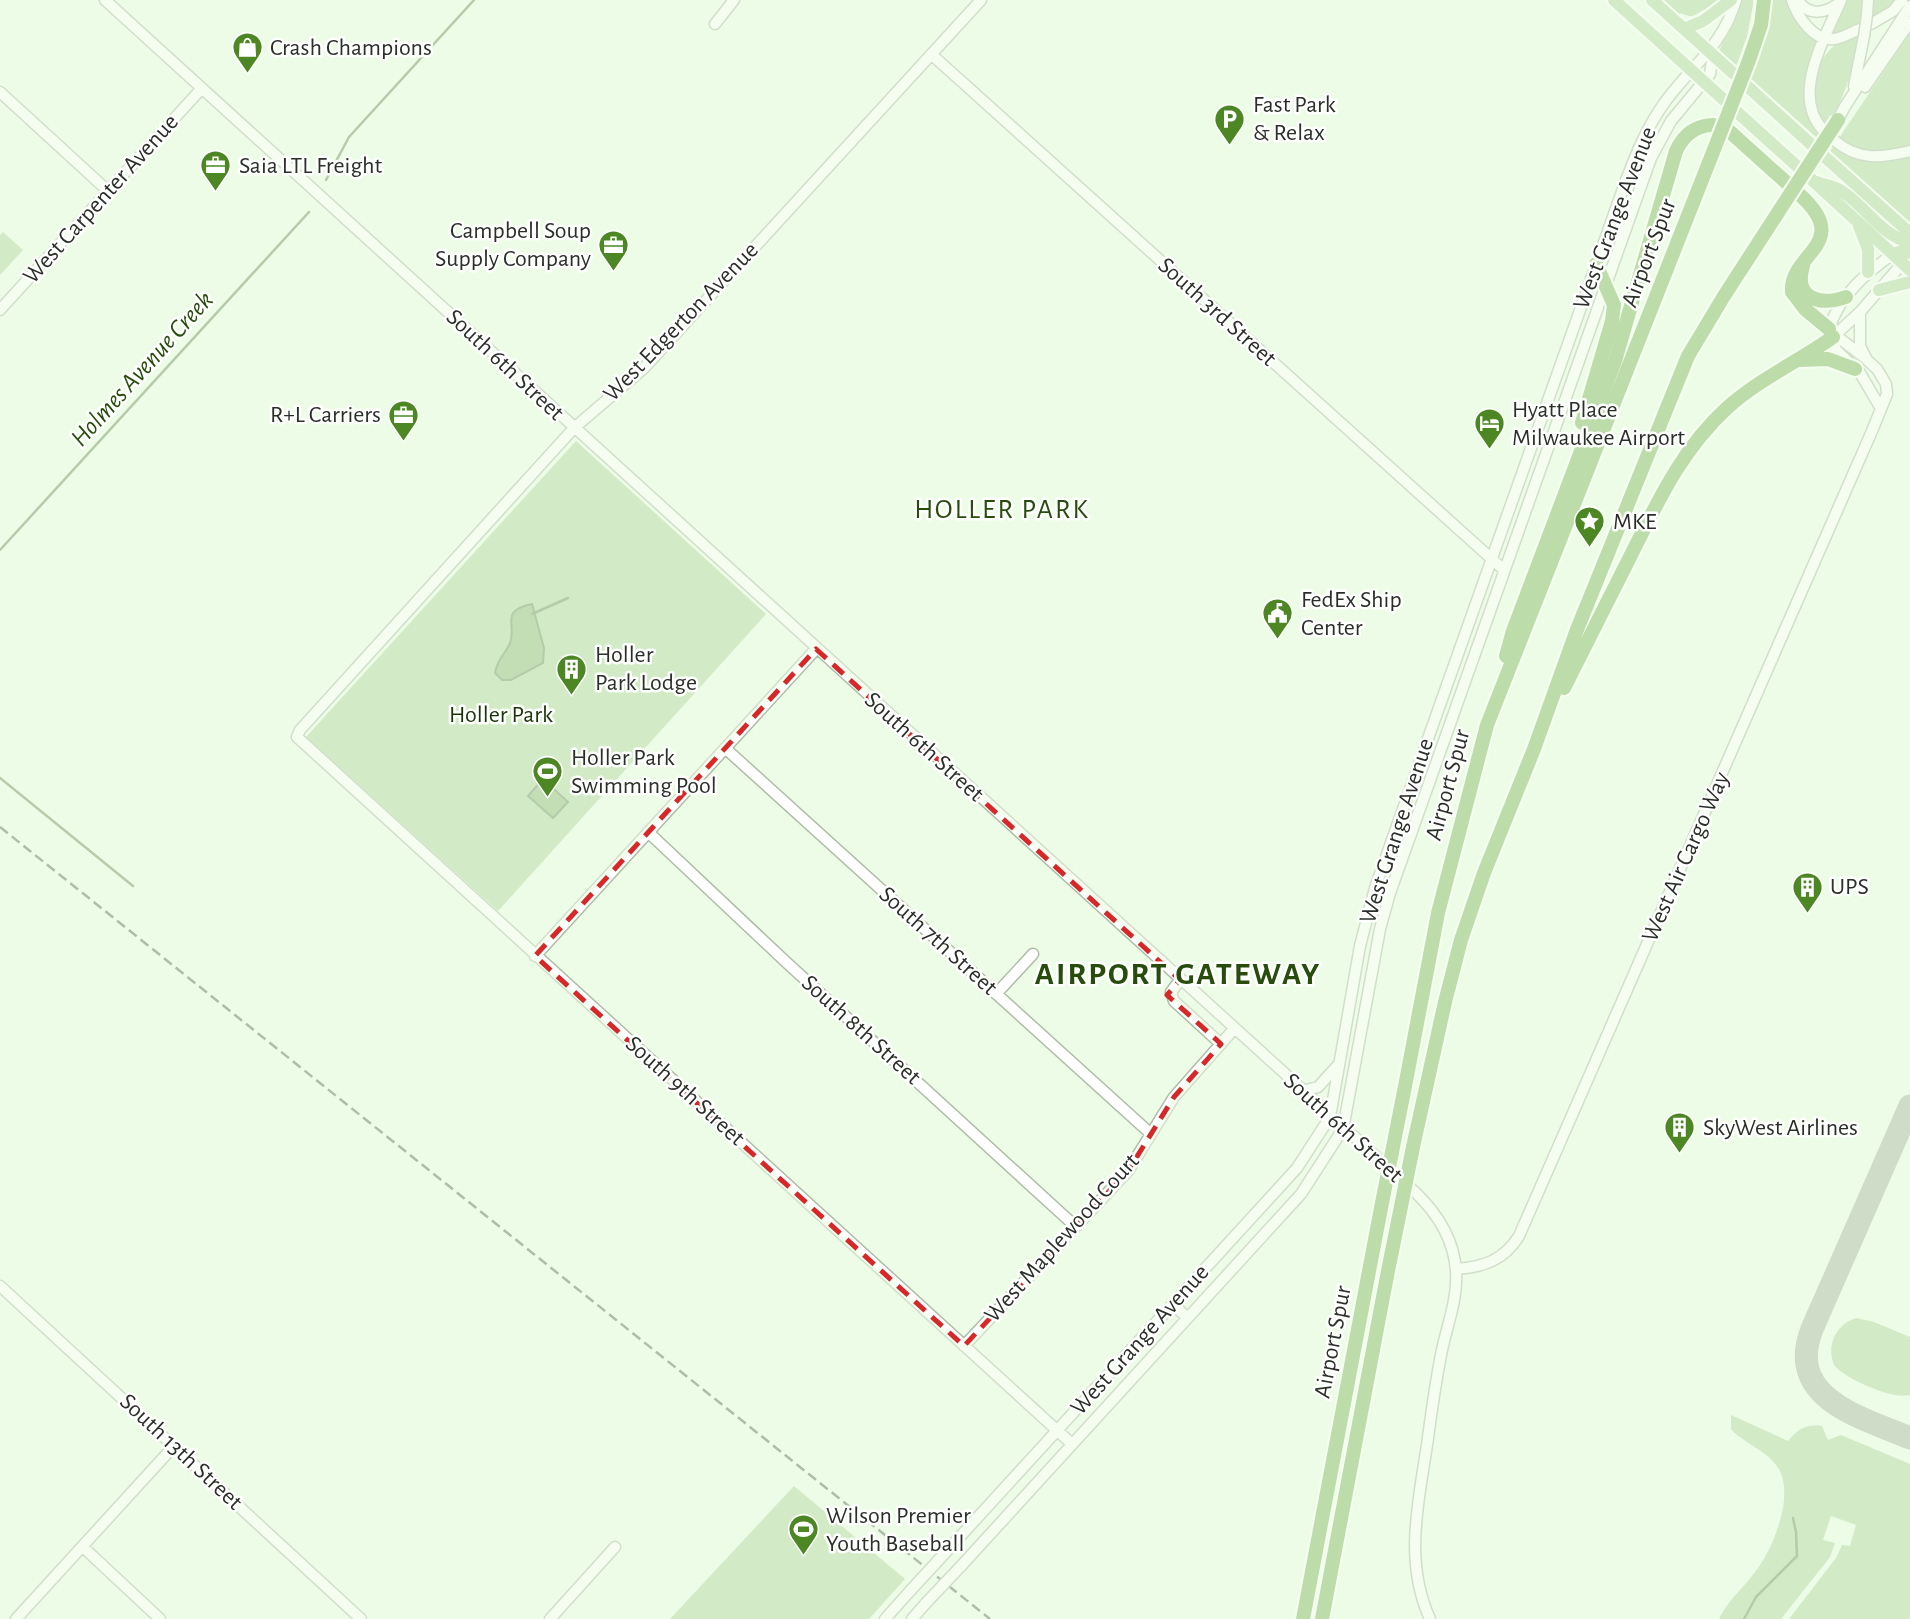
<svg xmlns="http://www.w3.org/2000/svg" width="1910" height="1619" font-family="'Alegreya Sans',sans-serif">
  <rect width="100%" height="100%" fill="#edfce6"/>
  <path fill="#b2d5a0" d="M1662,0h63l-19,14 -3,-4c-8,5 -11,9 -22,3l-2,2z
    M1741,0h12v5l-6,32 -11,29 -17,-15z
    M1770,0h17l11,23 22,19c-12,30 -26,64 1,90l-4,6 -66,-59 10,-26z
    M1846,0h17l-1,19 10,-4 1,-15h25c-17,17 -41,28 -64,34l-2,-2z
    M1860,33l-11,46 -11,29 -13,17c-18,-24 -14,-60 10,-80 7,-5 17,-9 25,-12z
    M1910,33v114c-30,7 -45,9 -71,-9z
    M1835,145c25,20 46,17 75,10v68l-80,-72z
    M3,232l20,18 -23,25v-40z
    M576,441l190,173 -268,297 -192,-174z
    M1856,1318l18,4 36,15v58c-17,5 -65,-16 -76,-30 -8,-19 2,-41 22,-47z
    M1731,1415l57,26c10,-12 18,-17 34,-15l6,14 13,-5 69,29v155h-121l47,-61 6,-13 8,1 6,-21 -25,-9 -8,24 12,3 -5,14 -49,62h-62c8,-17 21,-28 33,-43 16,-20 26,-43 31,-68 2,-11 2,-27 -3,-37 -11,-21 -35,-26 -49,-42z
    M794,1486l111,93 -36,40h-199z"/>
  <path fill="#90ba7b" stroke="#719162" stroke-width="2" d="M532,604l12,44 -1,15 -32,17h-9l-7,-7c3,-16 10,-18 15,-30 7,-19 -11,-32 22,-39z
    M543,779l25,23 -15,16 -25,-22z"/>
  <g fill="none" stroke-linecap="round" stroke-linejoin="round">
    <path stroke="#719162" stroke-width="2.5" d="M326,180l23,-43 125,-137
      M0,550l309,-338
      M532,614l36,-16
      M0,778l133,108
      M1744,1619l12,-22 41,-41 -1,-24 -3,-14"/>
    <path stroke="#aab6a5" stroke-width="23" d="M1910,1106l-98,223c-27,70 49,88 98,109"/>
    <defs>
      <path id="minor" d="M105,0l1310,1192c22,21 39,48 41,79 2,30 -10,56 -15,84 -6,30 -10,60 -14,90 -9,59 -23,117 3,174
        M981,0l-337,368 -70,60 -274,302 -3,7 775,707
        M1792,0c5,16 22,42 42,39 9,-1 18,-7 26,-10
        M1798,0c10,17 28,13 41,3
        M1867,15l1,-15
        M715,24l19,-24
        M1871,24l22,-13 9,-11
        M931,54l573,516
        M1854,86l10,-50
        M1865,87l45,-65
        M0,92l108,99
        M1838,120l6,-12 66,-102
        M1823,130c-33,-36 3,-93 18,-130
        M1835,141c24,20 46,17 75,10
        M0,310l202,-222
        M1833,337l27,-25 47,-54
        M1833,337l6,1 25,19
        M1880,407l-20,-34 -24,-23 -7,-21c10,-33 37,-56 64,-75
        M725,748l426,386
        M648,832l138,130 289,264
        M535,956l281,-307
        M1180,980l-9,12 3,9 47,43
        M996,994l37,-40
        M1302,1091l16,-4 21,-23
        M1456,1269c28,-2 48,-9 63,-33l353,-805 15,-37 -1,-10 -9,-15 -10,-9 -7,-14v-34
        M0,1286l361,333
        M1172,1304l16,14
        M964,1346l164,-175 46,-74 60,-68
        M83,1547l77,72
        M946,1552l351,-384 33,-51 30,-171 15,-58 249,-702c11,-30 22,-58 41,-84 27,-37 57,-55 71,-102
        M962,1565l339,-371 42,-65 37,-200 10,-36 261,-735 20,-37 39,-47 2,-13 -3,-9
        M16,1619l158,-173
        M550,1619l65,-72
        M885,1619l25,-28
        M912,1619l14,-16"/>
      <path id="major" d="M1614,0l110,100
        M1652,0l82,74
        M1684,29l19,-8 28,-21
        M1747,86l66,60
        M1737,112l62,56
        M1825,157l85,76
        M1811,179l99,91
        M1817,182c7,3 15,4 21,7 26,14 42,47 72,53
        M1859,226l9,23v23
        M1893,254l9,-3 8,2
        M1879,290l31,-8"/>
      <path id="highway" d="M1748,63l13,-38 3,-25
        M1729,131l59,53
        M1800,195c54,49 -11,58 -8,97l13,17 24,20
        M1803,266c-10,33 17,40 43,31
        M1799,360l29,-1 27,10
        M1582,423l30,-102 2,-16 -18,-41
        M1506,656l7,-25 102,-270 61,-210c8,-17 20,-26 38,-26
        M1564,688c22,-44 45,-89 67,-133 27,-54 51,-106 96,-147 32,-29 71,-46 106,-71
        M1407,1076l31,-163 49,-188 226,-573
        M1413,1147l32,-145 16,-62 23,-67 50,-124 42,-117 112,-276 36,-60 55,-85
        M1303,1619l78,-411
        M1322,1619l65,-343"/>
    </defs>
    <use href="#minor" stroke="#afbda8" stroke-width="13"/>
    <use href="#major" stroke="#fff" stroke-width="16"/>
    <use href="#highway" stroke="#fff" stroke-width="18"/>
    <use href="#minor" stroke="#fff" stroke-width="10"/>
    <use href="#major" stroke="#b3d4a1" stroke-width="12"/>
    <use href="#highway" stroke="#81b763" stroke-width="14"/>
    <path stroke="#677064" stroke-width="2.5" stroke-dasharray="10 5" stroke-linecap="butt" d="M0,827l990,792"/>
    <defs>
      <path id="minor-bridge" d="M1864,36l3,-21
        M910,1591l36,-39
        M926,1603l36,-38"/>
      <path id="highway-bridge" d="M1713,152l35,-89
        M1779,211l59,-91
        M1381,1208l26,-132
        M1387,1276l26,-129"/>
    </defs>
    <use href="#minor-bridge" stroke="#afbda8" stroke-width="13" stroke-linecap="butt"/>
    <use href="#highway-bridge" stroke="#fff" stroke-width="18" stroke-linecap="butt"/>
    <use href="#minor-bridge" stroke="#fff" stroke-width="10"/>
    <use href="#highway-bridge" stroke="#81b763" stroke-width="14"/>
  </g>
  <path d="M0 0H1910V1619H0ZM816,649l364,331 -13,15 54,49 -47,53 -46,74 -164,175 -429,-390z" fill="#edfce6" fill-opacity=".55" fill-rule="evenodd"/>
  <path fill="none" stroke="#d62828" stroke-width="5" stroke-dasharray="14 9" stroke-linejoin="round" d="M816,649l364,331 -13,15 54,49 -47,53 -46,74 -164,175 -429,-390z"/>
  <defs>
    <symbol id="shop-pin" viewBox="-11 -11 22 30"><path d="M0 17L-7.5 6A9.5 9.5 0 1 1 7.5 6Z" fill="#4d8724" stroke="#fff"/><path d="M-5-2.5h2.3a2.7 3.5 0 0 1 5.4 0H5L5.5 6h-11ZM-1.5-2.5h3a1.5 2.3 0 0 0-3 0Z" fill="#fff"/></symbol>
    <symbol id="parking-pin" viewBox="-11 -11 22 30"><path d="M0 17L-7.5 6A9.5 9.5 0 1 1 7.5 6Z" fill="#4d8724" stroke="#fff"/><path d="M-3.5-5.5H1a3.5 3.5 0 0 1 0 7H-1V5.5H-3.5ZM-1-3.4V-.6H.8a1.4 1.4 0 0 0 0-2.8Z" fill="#fff"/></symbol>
    <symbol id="office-pin" viewBox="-11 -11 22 30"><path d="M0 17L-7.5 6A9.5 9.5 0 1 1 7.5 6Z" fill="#4d8724" stroke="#fff"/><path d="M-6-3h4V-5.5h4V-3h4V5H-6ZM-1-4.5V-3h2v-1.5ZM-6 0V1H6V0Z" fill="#fff"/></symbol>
    <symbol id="hotel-pin" viewBox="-11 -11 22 30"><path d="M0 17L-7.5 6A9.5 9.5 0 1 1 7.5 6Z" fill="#4d8724" stroke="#fff"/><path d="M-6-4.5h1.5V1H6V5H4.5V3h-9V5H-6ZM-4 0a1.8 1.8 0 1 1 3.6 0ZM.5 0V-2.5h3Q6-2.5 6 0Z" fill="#fff"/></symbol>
    <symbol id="sight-pin" viewBox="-11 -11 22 30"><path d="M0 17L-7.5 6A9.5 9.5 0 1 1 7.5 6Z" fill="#4d8724" stroke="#fff"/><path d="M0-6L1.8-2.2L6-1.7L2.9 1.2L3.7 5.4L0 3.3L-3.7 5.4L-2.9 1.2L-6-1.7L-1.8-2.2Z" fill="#fff"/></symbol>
    <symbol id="civic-pin" viewBox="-11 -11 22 30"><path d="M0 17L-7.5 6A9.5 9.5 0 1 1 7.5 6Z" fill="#4d8724" stroke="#fff"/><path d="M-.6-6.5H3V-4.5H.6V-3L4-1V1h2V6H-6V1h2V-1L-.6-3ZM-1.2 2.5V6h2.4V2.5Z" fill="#fff"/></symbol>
    <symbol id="building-pin" viewBox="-11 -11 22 30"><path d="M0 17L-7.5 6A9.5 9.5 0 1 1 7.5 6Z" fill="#4d8724" stroke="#fff"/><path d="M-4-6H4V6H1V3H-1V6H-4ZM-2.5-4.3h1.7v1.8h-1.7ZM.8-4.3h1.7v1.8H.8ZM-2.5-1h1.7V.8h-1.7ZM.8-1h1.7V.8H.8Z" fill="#fff"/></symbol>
    <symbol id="stadium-pin" viewBox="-11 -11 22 30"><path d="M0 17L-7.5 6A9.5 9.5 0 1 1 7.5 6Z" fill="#4d8724" stroke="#fff"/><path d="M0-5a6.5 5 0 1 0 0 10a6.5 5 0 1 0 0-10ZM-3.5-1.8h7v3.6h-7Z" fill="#fff"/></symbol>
  </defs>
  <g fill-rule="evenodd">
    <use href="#shop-pin" x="230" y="30" width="35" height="47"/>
    <use href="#parking-pin" x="1212" y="102" width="35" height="47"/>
    <use href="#office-pin" x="198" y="148" width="35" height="47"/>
    <use href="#office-pin" x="596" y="228" width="35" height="47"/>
    <use href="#office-pin" x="386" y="398" width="35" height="47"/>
    <use href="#hotel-pin" x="1472" y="406" width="35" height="47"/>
    <use href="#sight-pin" x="1572" y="504" width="35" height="47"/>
    <use href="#civic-pin" x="1260" y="596" width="35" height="47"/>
    <use href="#building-pin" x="554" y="652" width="35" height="47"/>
    <use href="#stadium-pin" x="530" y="754" width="35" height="47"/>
    <use href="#building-pin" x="1790" y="870" width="35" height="47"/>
    <use href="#building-pin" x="1662" y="1110" width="35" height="47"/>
    <use href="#stadium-pin" x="786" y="1512" width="35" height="47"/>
  </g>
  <g text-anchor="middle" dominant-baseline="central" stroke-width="5" stroke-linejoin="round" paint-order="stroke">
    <g font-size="24" fill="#2a3028" stroke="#fff" text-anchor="start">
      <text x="270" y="48">Crash Champions</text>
      <text x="1253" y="105">Fast Park<tspan x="1253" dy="28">&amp; Relax</tspan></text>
      <text x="239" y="166">Saia LTL Freight</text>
      <text x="591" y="231" text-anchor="end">Campbell Soup<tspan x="591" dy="28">Supply Company</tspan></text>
      <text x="1512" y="410">Hyatt Place<tspan x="1512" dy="28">Milwaukee Airport</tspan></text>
      <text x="381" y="415" text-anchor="end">R+L Carriers</text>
      <text x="1613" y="522">MKE</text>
      <text x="1301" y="600">FedEx Ship<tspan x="1301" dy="28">Center</tspan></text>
      <text x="595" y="655">Holler<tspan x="595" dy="28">Park Lodge</tspan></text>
      <text x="571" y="758">Holler Park<tspan x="571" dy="28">Swimming Pool</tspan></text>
      <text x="1830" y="887">UPS</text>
      <text x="1703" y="1128">SkyWest Airlines</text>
      <text x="826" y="1516">Wilson Premier<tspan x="826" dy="28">Youth Baseball</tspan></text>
    </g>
    <g font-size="24" fill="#2a3028" stroke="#fff">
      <text transform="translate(101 199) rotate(-48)">West Carpenter Avenue</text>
      <text transform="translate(1615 218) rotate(-69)">West Grange Avenue</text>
      <text transform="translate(1649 253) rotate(-69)">Airport Spur</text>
      <text transform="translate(1217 312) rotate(42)">South 3rd Street</text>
      <text transform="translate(681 322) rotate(-46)">West Edgerton Avenue</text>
      <text transform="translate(505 365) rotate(43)">South 6th Street</text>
      <text transform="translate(924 747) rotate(42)">South 6th Street</text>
      <text transform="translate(1448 785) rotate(-75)">Airport Spur</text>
      <text transform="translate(1397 831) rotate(-72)">West Grange Avenue</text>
      <text transform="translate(1686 857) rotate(-66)">West Air Cargo Way</text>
      <text transform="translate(938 941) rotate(42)">South 7th Street</text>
      <text transform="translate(861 1030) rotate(42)">South 8th Street</text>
      <text transform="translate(685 1091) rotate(42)">South 9th Street</text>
      <text transform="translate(1343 1128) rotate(42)">South 6th Street</text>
      <text transform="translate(1062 1238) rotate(-48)">West Maplewood Court</text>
      <text transform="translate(1140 1340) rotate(-48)">West Grange Avenue</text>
      <text transform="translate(1333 1342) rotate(-79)">Airport Spur</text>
      <text transform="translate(181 1452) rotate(43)">South 13th Street</text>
    </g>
    <g font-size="24" fill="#193406" stroke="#fff">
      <text x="501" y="715">Holler Park</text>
    </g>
    <g font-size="26" font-style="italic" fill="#274d0a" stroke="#fff">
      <text transform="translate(142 369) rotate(-48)">Holmes Avenue Creek</text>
    </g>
    <g font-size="28" letter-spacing="2" fill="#274c0b" stroke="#fff">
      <text x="1002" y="510">HOLLER PARK</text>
    </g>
    <g font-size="32" font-weight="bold" letter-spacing="2" fill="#274c0b" stroke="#fff">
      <text x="1178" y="974">AIRPORT GATEWAY</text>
    </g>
  </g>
</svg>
